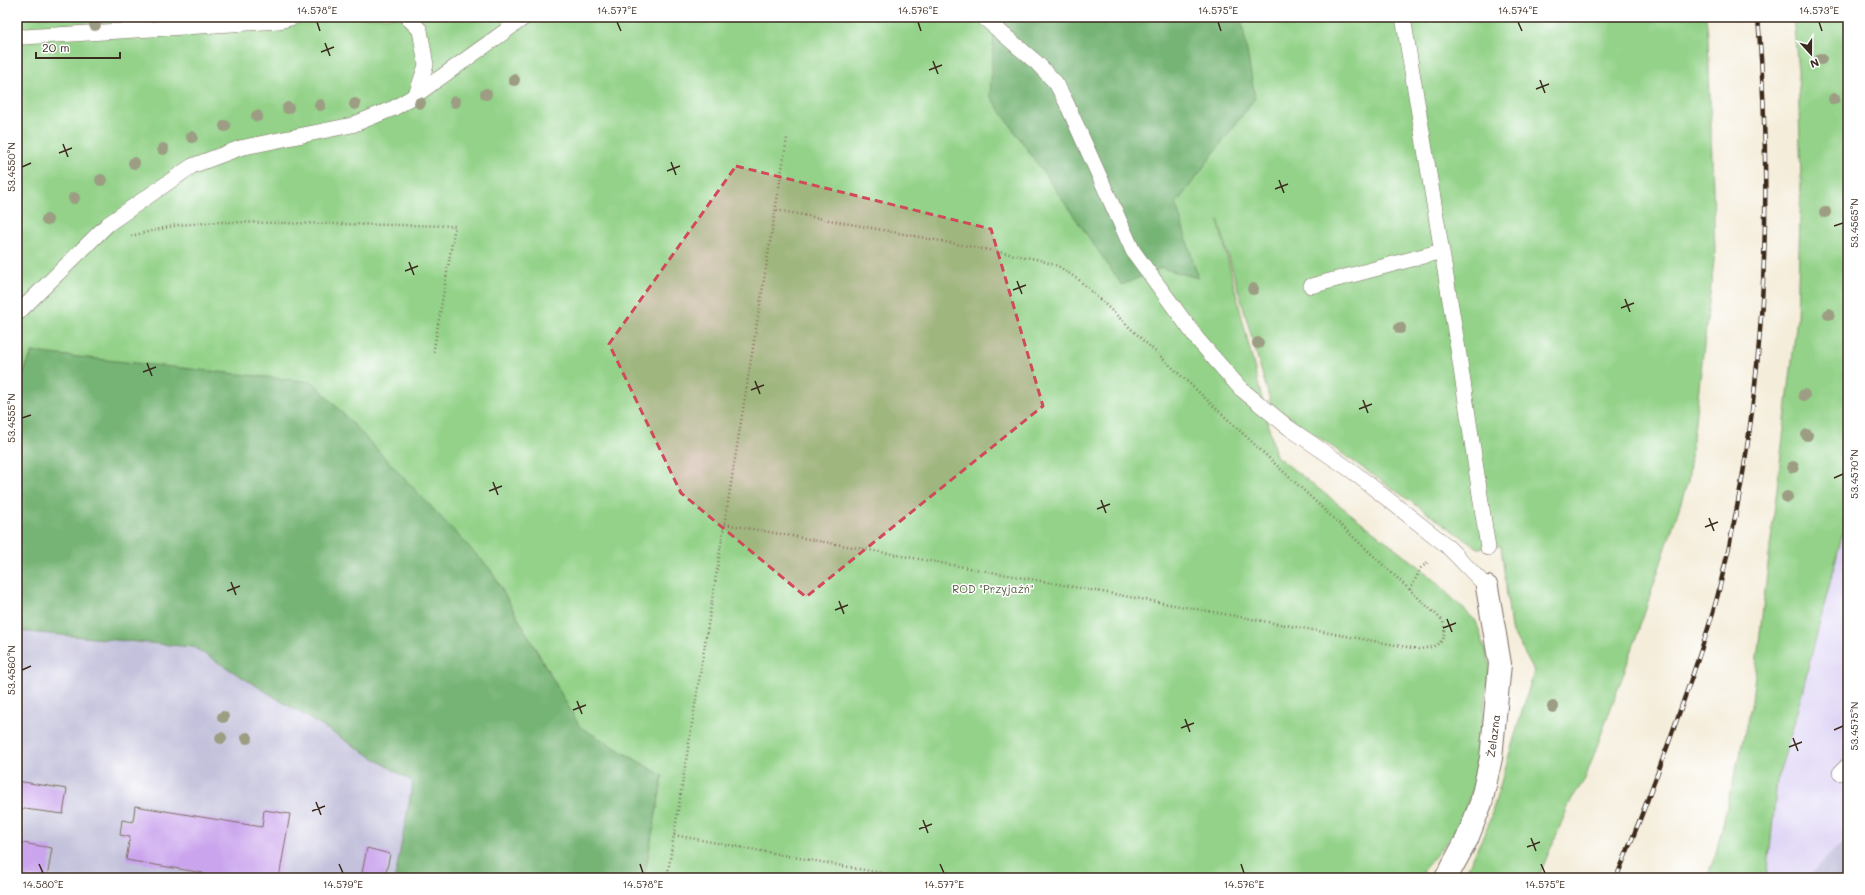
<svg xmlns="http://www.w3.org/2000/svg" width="1865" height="895" font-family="Mali,sans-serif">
  <rect width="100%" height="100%" fill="#fff"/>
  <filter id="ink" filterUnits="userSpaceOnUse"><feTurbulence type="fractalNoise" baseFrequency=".025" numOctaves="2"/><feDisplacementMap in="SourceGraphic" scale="8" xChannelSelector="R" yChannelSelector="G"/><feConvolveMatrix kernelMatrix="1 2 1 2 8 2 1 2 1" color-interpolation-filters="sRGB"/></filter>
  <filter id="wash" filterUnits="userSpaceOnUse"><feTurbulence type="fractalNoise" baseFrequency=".012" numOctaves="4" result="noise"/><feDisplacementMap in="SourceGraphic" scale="16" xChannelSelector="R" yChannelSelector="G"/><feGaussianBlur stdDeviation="0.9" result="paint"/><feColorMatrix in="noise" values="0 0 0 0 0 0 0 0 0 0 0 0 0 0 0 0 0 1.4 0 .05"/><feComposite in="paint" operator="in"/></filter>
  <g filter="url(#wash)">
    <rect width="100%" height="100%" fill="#f4edda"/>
    <path fill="#dfd5f5" d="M1848,512v324l-42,42h-39l10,-98 15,-49z"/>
    <path fill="#c3c1db" d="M17,631l176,16 220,135 -18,96h-378z
      M1848,836v42h-42z"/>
    <path fill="#93d288" stroke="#677e53" d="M17,17h1689l2,18 7,217 -27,229 -57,172 -46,126 -14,21 -33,78h-75l25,-52 46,-155 -23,-42 -10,-83 -23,2 -207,-144 -53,-184 58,236 145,112 55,53 14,42 -16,123 -16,42 -41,50h-773l19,-102 -83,-48 -90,-159 -458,-217 -15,38z
      M1793,17h55v495l-56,219 -15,49 -10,98h-60l9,-25 36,-152 45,-383 4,-136 -3,-111z"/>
    <path fill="#76b474" stroke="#586f49" d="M995,17h246l14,81 -79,106 22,74 -37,-10 -39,17 -132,-189z
      M32,352l281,30 177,187 90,158 83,49 -19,102h-249l18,-96 -220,-135 -176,-16v-241z"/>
    <g id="blocks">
      <path fill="#caa4ed" d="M17,781l50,8 -4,25 -46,-6z
        M135,806l127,21 2,-17 26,4 -11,64h-77l1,-5 -77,-13 4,-23 -10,-2 2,-15 11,2z
        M17,842l35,6 -5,30h-30z
        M367,848l23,6 -5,24h-24z"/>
    </g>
  </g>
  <g filter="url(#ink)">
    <use href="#blocks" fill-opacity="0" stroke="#7c6e60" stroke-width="1"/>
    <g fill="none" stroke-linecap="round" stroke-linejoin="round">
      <defs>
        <path id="lane" d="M407,17l13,13 6,35 -10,30
          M983,17l54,46 19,20 10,19 67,149 65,89 43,49 48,39 63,43 94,74 41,42
          M1403,17l55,332 30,199
          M17,35l7,2 255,-16 15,-4
          M1311,286l131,-35
          M17,314l91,-90 84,-58 48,-18 112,-23 42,-17 22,-13 109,-78
          M1840,773l8,-8"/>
        <path id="street" d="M1446,878l21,-39 14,-36 10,-45 9,-94 -13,-77"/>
      </defs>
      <use href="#lane" stroke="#7c6e60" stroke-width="16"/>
      <use href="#street" stroke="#7c6e60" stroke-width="24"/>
      <path stroke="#7c6e60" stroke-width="2.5" stroke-dasharray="1 3" stroke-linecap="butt" d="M131,236l46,-11 45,-3 233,4 -22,128
        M725,524l693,125c20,-2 30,-6 25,-28l-364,-341 -21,-14 -22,-7 -260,-49
        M1410,590l11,-22 8,-7
        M674,835l234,43
        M667,878l120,-740"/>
      <use href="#lane" stroke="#fff" stroke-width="15"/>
      <use href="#street" stroke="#fff" stroke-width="22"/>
      <defs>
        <path id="rail" d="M1616,878c24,-56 45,-113 65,-170 13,-37 27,-75 37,-114 47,-186 56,-386 40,-577"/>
      </defs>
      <use href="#rail" stroke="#3b2a1e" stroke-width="4.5"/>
      <use href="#rail" stroke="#fff" stroke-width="3" stroke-dasharray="9" stroke-linecap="butt"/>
    </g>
    <g fill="#9d9d84">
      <circle cx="95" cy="25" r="6"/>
      <circle cx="1821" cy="59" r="6"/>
      <circle cx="514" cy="80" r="6"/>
      <circle cx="486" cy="94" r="6"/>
      <circle cx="1834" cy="99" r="6"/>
      <circle cx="455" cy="102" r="6"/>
      <circle cx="420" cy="103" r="6"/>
      <circle cx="355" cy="104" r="6"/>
      <circle cx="320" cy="105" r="6"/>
      <circle cx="288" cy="108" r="6"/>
      <circle cx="257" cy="116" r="6"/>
      <circle cx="225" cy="126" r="6"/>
      <circle cx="192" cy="137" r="6"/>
      <circle cx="163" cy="149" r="6"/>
      <circle cx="134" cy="163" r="6"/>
      <circle cx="101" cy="180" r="6"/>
      <circle cx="74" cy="198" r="6"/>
      <circle cx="1825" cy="212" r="6"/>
      <circle cx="47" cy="220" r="6"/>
      <circle cx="1253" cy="289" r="6"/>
      <circle cx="1829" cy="314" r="6"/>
      <circle cx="1400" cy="328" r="6"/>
      <circle cx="1258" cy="343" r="6"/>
      <circle cx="1804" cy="395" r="6"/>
      <circle cx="1807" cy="435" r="6"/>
      <circle cx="1793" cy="467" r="6"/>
      <circle cx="1787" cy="497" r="6"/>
      <circle cx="1553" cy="707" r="6"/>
      <circle cx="223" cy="717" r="6"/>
      <circle cx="221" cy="738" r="6"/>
      <circle cx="247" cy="738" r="6"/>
    </g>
  </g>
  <path fill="#d1495b" fill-opacity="0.2" stroke="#d1495b" stroke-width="3" stroke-dasharray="8 5" stroke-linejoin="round" d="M736,166l255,63 52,177 -237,191 -125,-104 -72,-149z"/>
  <path fill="none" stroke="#3b2a1e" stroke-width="1.5" d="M317,22l3,9M617,22l4,9M918,22l3,9M1218,22l3,9M1518,22l4,9M1819,22l3,9M325,43l5,13M321,52l13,-5M933,61l5,13M929,70l13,-5M1540,80l5,13M1536,89l13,-5M63,144l5,13M59,153l13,-5M671,162l5,13M22,167l9,-4M667,171l13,-5M1279,180l5,13M1275,189l13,-5M1834,226l9,-3M409,262l5,13M405,271l13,-5M1017,281l5,13M1013,290l13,-5M1625,299l5,13M1621,308l13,-5M147,363l5,13M143,372l13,-5M755,381l5,13M751,390l13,-5M1363,400l5,13M1359,409l13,-5M22,418l9,-3M1834,478l9,-4M493,482l5,13M489,491l13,-5M1101,500l5,13M1097,509l13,-5M1709,518l5,13M1705,527l13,-5M231,582l5,13M227,591l13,-5M839,601l5,13M835,610l13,-5M1447,619l5,13M1443,628l13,-5M22,670l9,-4M577,701l5,13M573,710l13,-5M1185,719l5,13M1181,728l13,-5M1834,730l9,-4M1793,738l5,13M1789,747l13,-5M316,802l5,13M312,811l13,-5M923,820l5,13M919,829l13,-5M1531,838l5,13M1527,847l13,-5M39,864l4,9M339,864l4,9M640,864l3,9M940,864l4,9M1241,864l3,9M1541,864l4,9"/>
  <g text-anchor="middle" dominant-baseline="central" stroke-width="3" stroke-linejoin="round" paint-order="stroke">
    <g font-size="11" fill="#555c3e" stroke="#fff">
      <text x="993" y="588">ROD "Przyjaźń"</text>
    </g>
    <g font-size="11" fill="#3b2a1e" stroke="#fff">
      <text transform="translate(1493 736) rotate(-83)">Żelazna</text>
    </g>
  </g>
  <rect width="1865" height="895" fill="none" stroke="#fff" stroke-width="44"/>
  <g transform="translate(1811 54) rotate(159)" stroke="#ffffff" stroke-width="3" paint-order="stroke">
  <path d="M0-3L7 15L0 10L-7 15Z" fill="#3b2a1e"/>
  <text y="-6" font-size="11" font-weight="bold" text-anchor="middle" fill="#3b2a1e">N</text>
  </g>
  <path d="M36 52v6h84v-6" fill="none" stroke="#3b2a1e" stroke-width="2"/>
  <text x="42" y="52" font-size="12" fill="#3b2a1e" stroke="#ffffff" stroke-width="3" paint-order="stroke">20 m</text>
  <rect x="22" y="22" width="1821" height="851" fill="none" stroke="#3b2a1e" stroke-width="1.5"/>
  <g font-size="10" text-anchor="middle" fill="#3b2a1e">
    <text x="317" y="14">14.578°E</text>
    <text x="617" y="14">14.577°E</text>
    <text x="918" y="14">14.576°E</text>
    <text x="1218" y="14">14.575°E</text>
    <text x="1518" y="14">14.574°E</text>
    <text x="1819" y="14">14.573°E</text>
    <text transform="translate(11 167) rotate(-90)" y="4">53.4550°N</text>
    <text transform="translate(1854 223) rotate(-90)" y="4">53.4565°N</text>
    <text transform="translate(11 418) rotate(-90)" y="4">53.4555°N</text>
    <text transform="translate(1854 474) rotate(-90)" y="4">53.4570°N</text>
    <text transform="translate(11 670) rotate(-90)" y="4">53.4560°N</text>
    <text transform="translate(1854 726) rotate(-90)" y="4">53.4575°N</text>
    <text x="43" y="888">14.580°E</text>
    <text x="343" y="888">14.579°E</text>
    <text x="643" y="888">14.578°E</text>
    <text x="944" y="888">14.577°E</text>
    <text x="1244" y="888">14.576°E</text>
    <text x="1545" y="888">14.575°E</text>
  </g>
</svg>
